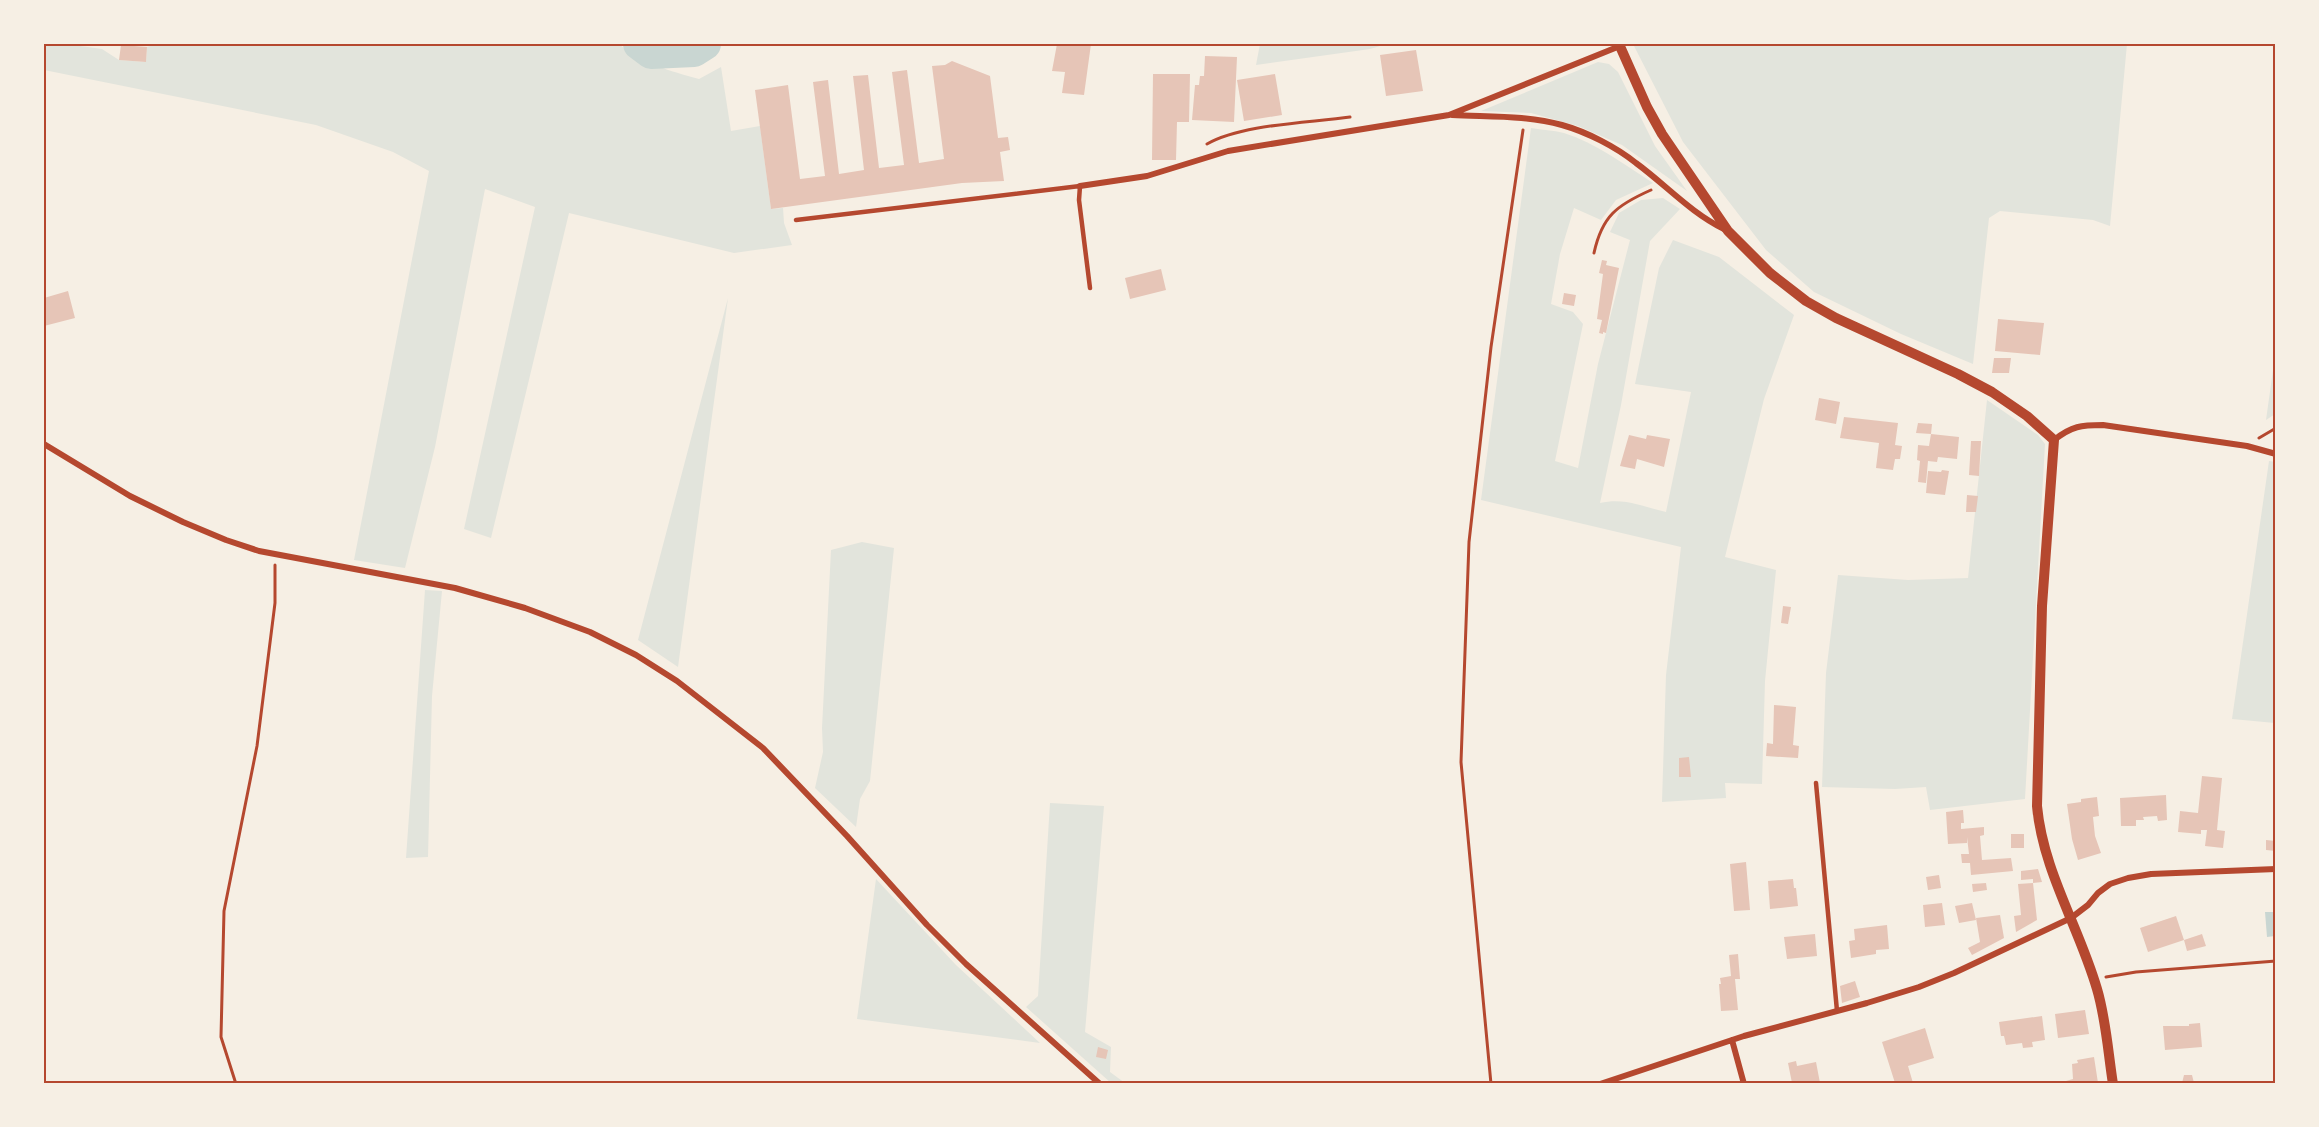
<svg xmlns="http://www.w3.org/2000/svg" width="2319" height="1127" font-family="Lato,sans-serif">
  <rect width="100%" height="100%" fill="#f6efe4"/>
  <path fill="#e2e4dc" d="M44,44h22l36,5 17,11 27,2 1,-15 11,-3h461c22,19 51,27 80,35l22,-12 10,64 29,-5 11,83 12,-1 1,15 8,22 -58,8 -165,-40 -78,325 -27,-9 71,-322 -50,-18 -50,258 -30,121 -51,-8 75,-389 -36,-19 -77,-27 -272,-55z
    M1260,44h127l-17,5 -114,16z
    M1633,44h494l-17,182 -17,-6 -93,-9 -11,7 -16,146 -72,-30 -87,-42 -48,-42 -83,-108z
    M1598,62l11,2 9,8 37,74 32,45 -65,-46 -44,-19 -47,-13 -50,-2z
    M1531,128c11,2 22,2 33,5 32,10 61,32 89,50l-37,17 -15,20 -27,-12 -14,46 -9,50 22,8 10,12 -28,137 23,7 20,-104 32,-124 -20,-8 9,-19 22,-13 22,-2 17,11 -30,32 -29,164 -21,98c25,-6 43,4 66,9l25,-120 -56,-8 24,-116 14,-28 46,17 75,58 -30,84 -39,158 51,13 -11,111 -3,103 -37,-1 1,15 -64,4 4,-127 15,-128 -200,-47z
    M728,298l-50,369 -40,-27z
    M2275,356v58l-9,6z
    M1987,400l51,35 7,9 -20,355 -95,11 -4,-23 -31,2 -73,-2 4,-114 12,-98 70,5 60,-2z
    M2269,461l7,1 -1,261 -43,-4z
    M862,542l32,6 -24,233 -10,18 -4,28 -41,-39 8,-36 -1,-24 9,-178z
    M425,590l17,1 -10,105 -4,161 -22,1z
    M1050,803l54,3 -19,226 26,15 -1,25 15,11h-14l-85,-76 12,-11z
    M876,879l80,86 84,78 -183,-24z"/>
  <path fill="#c9d6d2" d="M2265,912h10v24l-8,1z"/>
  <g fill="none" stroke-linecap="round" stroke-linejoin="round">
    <path stroke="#c9d6d2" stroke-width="32" d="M639,44l12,9 43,-2 11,-7"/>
  </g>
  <path fill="#e6c5b7" d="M1057,44h34l-7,51 -22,-2 3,-21 -13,-1z
    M121,45l26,2 -1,15 -27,-2z
    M1416,50l7,41 -37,5 -6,-41z
    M1205,56l32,1 -3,65 -42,-2 3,-35h4l1,-9h4z
    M952,61l38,15 8,62 10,-1 2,13 -10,2 4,29 -42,2 -191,26 -16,-119 33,-5 12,94 25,-3 -12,-94 15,-2 11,94 25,-4 -11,-94 15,-1 11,93 25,-3 -12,-93 15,-2 12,93 25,-4 -12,-93 13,-1z
    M1153,74h37l-1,48h-12l-1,38h-24z
    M1275,74l7,41 -38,6 -7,-41z
    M1602,260l5,1 -1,4 13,3 -13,65 -3,-1v2l-4,-1 3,-13 -5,-1 6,-45 -4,-1z
    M1161,269l5,21 -36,9 -5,-21z
    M68,291l7,27 -31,8v-28z
    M1564,293l12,2 -2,11 -12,-2z
    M1998,319l46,4 -4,32 -45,-4z
    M1994,358h17l-2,15h-17z
    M1819,398l21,4 -4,22 -21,-4z
    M1844,417l54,6 -3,22 7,1 -2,13h-5l-2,11 -17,-2 3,-25 -39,-5z
    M1918,423l14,1 -1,10 -15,-1z
    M1931,434l28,3 -2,22 -19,-2 -1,5 -9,-1 -2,22 -8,-1 2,-21 -3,-1 1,-15 11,1z
    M1629,435l17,4 1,-4 23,4 -6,28 -27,-8 -2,10 -15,-3z
    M1971,441h10l-2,35 -10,-1z
    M1942,470l7,1 -4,24 -19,-2 2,-22 13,1z
    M1967,495l11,1 -2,16h-10z
    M1783,606l8,1 -3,17 -7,-1z
    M1774,705l22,2 -3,38 6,1 -1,12 -32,-2 1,-13 6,1z
    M1689,757l2,20h-12v-19z
    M2202,776l20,2 -5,52 8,1 -2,17 -18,-2 2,-16h-6v4l-23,-2 2,-21 18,2z
    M2166,795l1,25 -9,1 -1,-5 -14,1 1,3h-8v6h-15l-1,-28z
    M2097,797l2,19 -6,1 2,19 6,17 -23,7 -6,-21 -5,-35 14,-2v-3z
    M1963,810l1,13h-3v6l23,-2v8l-4,1 2,24 29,-2 2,13 -42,4 -1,-12h-8l-1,-9h8l-2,-17v6l-19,1 -2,-32z
    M2011,834h13v14h-13z
    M2266,840l10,1v10l-10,-1z
    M1746,862l4,48 -16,1 -4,-47z
    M2038,869l4,13 -9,1 4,37 -21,12 -2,-16 7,-1 -3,-31 15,-1v-4l-12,1v-9z
    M1939,875l2,13 -13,2 -2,-13z
    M1793,879l1,9h2l2,18 -28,3 -2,-28z
    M1986,883l1,7 -14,2 -1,-8z
    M1942,903l3,22 -20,2 -2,-22z
    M1972,903l4,17 -17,3 -4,-17z
    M2000,915l4,23 -32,17 -4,-7 12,-6 -4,-24z
    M2176,916l8,24 -36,12 -8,-24z
    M1887,925l2,24 -13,1v4l-25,4 -2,-17 6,-1 -1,-11z
    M1815,934l2,22 -30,3 -3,-22z
    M2202,934l4,12 -19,5 -3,-11z
    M1738,954l2,25h-5l3,31 -17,1 -2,-27h2l-1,-6 11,-2 -2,-21z
    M1855,981l5,16 -18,6 -2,-17z
    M2085,1010l4,24 -31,4 -3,-24z
    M2042,1016l3,24 -13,2 1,5 -10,1 -1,-5 -16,2 -2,-9h-3l-2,-14z
    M2200,1023l2,24 -37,3 -2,-24h26v-2z
    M1925,1028l9,30 -26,8 5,17h-18l-13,-41z
    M1098,1047l10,3 -2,9 -10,-2z
    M2094,1057l4,26h-39l14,-4 -1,-15 6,-1 -1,-3z
    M1796,1061l1,5 19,-4 4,21h-28l-4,-20z
    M2184,1075h8l2,8h-12z"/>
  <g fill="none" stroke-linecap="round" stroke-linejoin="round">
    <path stroke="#b5482f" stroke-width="3" d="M1207,144c35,-20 101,-21 143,-27
      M1594,253c8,-37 23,-48 57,-63
      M2259,438l17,-10
      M2106,977l30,-5 140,-11
      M236,1084l-15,-47 3,-126 33,-165 18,-143v-38
      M1491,1084l-30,-322 8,-220 22,-195 32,-217"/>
    <path stroke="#b5482f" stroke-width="4.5" d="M796,220l284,-34 -1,14 11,88
      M1816,783l21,228"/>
    <path stroke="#b5482f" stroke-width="6" d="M1452,115c36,2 75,0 110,10 25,7 54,22 74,38 30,22 55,50 88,66
      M1080,186l67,-10 81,-25 221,-36 171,-69
      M2054,440c18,-14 27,-15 49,-15l144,21 29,8
      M44,444l86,52 53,26 43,18 33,11 196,37 70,20 65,24 46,23 41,26 86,67 84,88 80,89 39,39 134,120
      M1732,1040l12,44
      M1600,1084l144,-48 123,-33 52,-16 35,-14 117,-55 17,-13 10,-12 12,-9 18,-6 23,-4 125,-5"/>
    <path stroke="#b5482f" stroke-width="10" d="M1619,44l28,63 15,27 66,97 42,42 36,28 30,17 122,56 34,18 35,24 27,24 -12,166 -5,200c6,65 42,121 60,183 9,30 11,63 16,95"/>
  </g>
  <rect width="2319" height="1127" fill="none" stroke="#f6efe4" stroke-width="90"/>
  <rect x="45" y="45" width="2229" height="1037" fill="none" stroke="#b5482f" stroke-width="2"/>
</svg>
